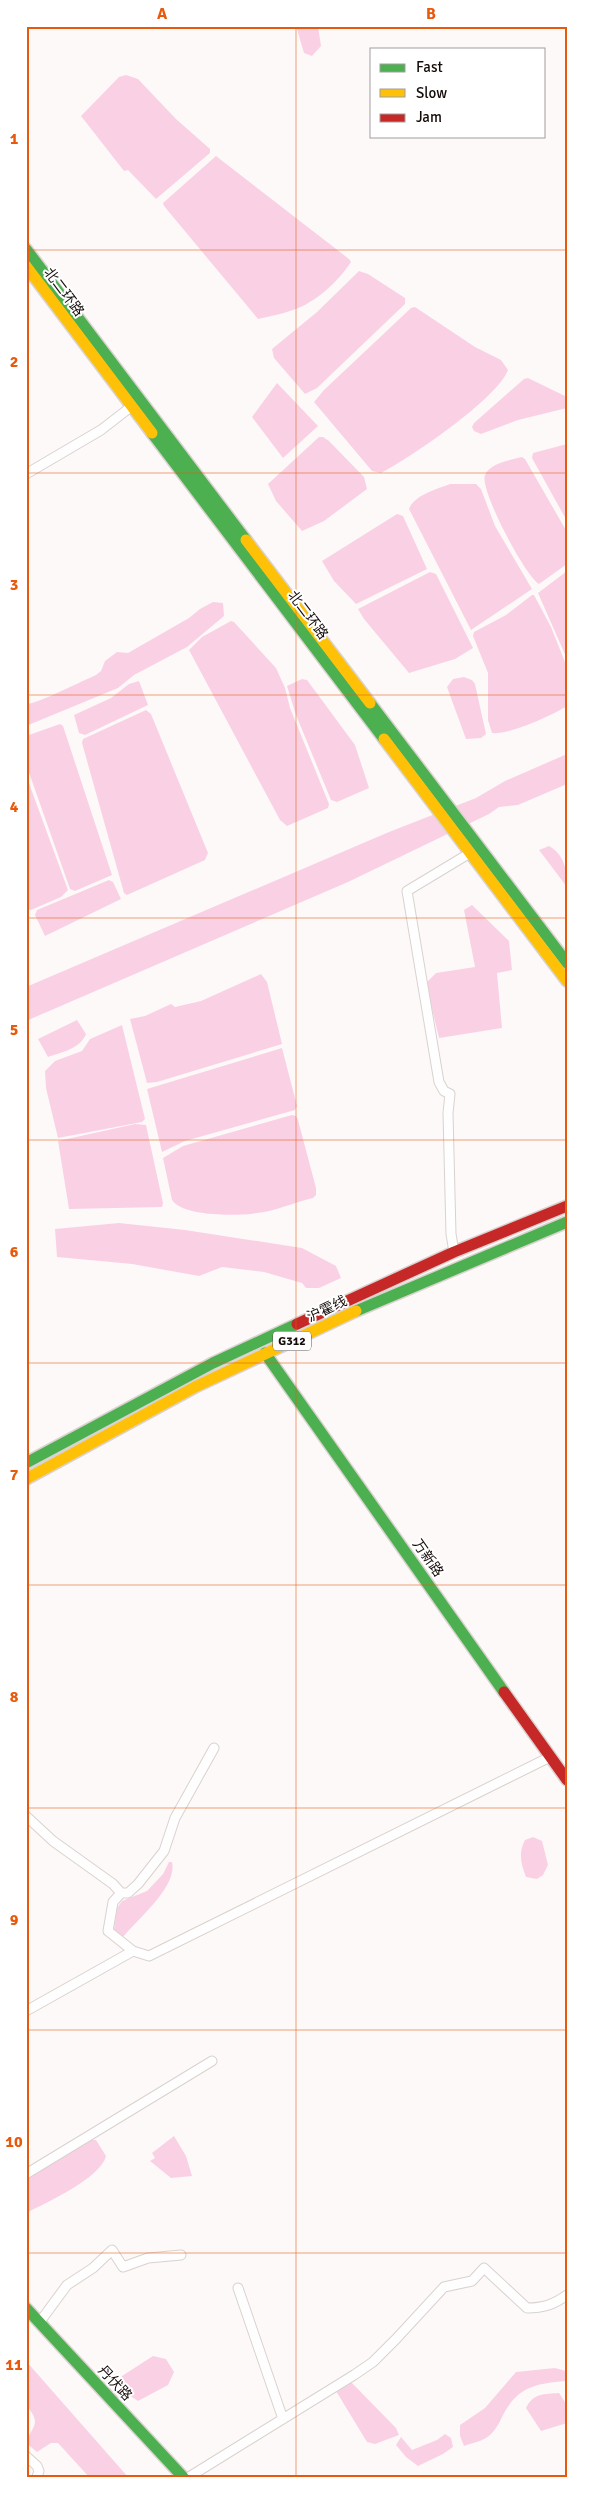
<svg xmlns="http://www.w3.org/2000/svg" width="593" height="2503" font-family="Signika,'Noto Sans SC',sans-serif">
  <rect width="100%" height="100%" fill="#fdf9f8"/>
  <path fill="#fad1e4" d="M296,26h22l3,20 -9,10 -8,-3z
    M126,75l12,4 38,40 34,30v4l-54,46 -28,-29 -4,1 -43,-55 38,-39z
    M216,156l133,103 2,3c-13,20 -36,41 -58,48 -11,4 -23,6 -35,9l-94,-113 -1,-3z
    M359,271l9,3 37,24v6l-88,84 -12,6 -31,-36 -2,-9 45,-37z
    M415,307l60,40 26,13 7,10c-11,29 -98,88 -127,103l-9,-2 -58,-69 10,-12 87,-82z
    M528,378l39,19v11l-49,12 -37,14 -7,-3 -2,-4 2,-4 50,-44z
    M277,383l41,43 -35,32 -31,-41z
    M319,437h4l6,4 35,36 3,12 -43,32 -22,10 -26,-30 -8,-17z
    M567,444v77l-35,-63 1,-5z
    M522,457l3,2 42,73v32l-28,20c-14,-8 -60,-95 -54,-109 5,-12 26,-15 37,-18z
    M450,484h26l5,5 14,37 37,63 -61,41 -62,-121c5,-14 28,-20 41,-25z
    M397,514l6,2 24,53 -71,35 -22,-23 -12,-20z
    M567,571v88l-29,-66z
    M430,572l6,2 37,74 -18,11 -46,14 -45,-54 -6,-10z
    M532,595h2l17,32 16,40v39c-16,10 -58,29 -75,27l-4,-13v-47l-15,-37 1,-4 32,-17z
    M213,602l10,1 1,13 -37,31 -53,28 -16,13 -92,38v-22c9,1 58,-24 70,-29l5,-4 4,-10 12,-9 11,1 61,-35 11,-9z
    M231,621l3,1 42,46 9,20 5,20 39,96 -1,4 -41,18 -7,-6 -91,-170 13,-13z
    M464,677l8,3 3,4 11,50 -5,4 -15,1 -19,-52 6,-8z
    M302,679l5,1 48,65 14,43 -32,14 -6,-2 -35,-85 -9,-29z
    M139,681l9,24 -63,30 -6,-2 -5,-18 37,-17 18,-14z
    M146,710l5,4 57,139 -3,7 -78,35 -3,-2 -42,-150 1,-4z
    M60,724l3,2 49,149 -37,16 -5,-2 -44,-125v-28z
    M567,754v30l-49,21 -19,2 -10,7 -141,68 -322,139v-34l363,-155 87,-34 29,-17z
    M26,775l42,115 -7,7 -30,13 -5,-1z
    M549,846c16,9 18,25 18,41l-28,-37z
    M109,880l4,2 8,17 -76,37 -10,-21 2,-5z
    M472,905l37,36 3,29 -15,3 5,55 -63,10 -13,-55 10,-10 39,-6 -11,-57z
    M261,974l6,8 15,62 -125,38 -10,1 -17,-64 15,-3 26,-12 4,3 26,-6z
    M77,1020l9,14c-6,15 -24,18 -38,23l-10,-18z
    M122,1025l23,94 -3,3 -84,16 -12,-50 -1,-17 10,-10 27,-10 8,-12z
    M282,1048l15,58 -2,4 -110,31 -23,11 -15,-63z
    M292,1115l4,1 2,4 18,68v7l-3,3c-18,4 -37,13 -56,15 -18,3 -74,4 -85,-13l-9,-42 20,-12z
    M135,1124l11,1 17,78 -1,4 -93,2 -11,-68z
    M119,1223l66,7 117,18 34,18 5,12 -22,10h-13l-4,-5 -38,-11 -42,-5 -23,9 -67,-12 -75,-7 -2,-28z
    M533,1837l9,4 6,24 -5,10 -6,4 -11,-2c-5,-13 -8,-24 -1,-37z
    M169,1862h3c6,24 -34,57 -49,75l-9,-7 3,-22 5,-7 25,-10 16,-17z
    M174,2136l12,20 6,20 -21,2 -21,-17 5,-3 -3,-5z
    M91,2140h5l10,16c-5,22 -60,47 -80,57v-34z
    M153,2356l13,3 8,13 -6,13 -30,16 -12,-8 -7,-12 3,-5z
    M26,2361l102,116h-39l-31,-34h-7l-14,9 -11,-9c7,-19 16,-19 0,-38z
    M555,2368l11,3 -1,10c-31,3 -48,6 -63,36 -3,7 -9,17 -16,21 -6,4 -15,5 -22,8l-4,-10v-11l25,-17 31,-36z
    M351,2382l45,46 3,7 -24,9 -8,-2 -31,-51z
    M559,2393l8,12v18l-26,8 -15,-23c7,-15 18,-14 33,-15z
    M445,2434l6,4 2,9 -10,7 -25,12 -12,-9 -10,-12 5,-8 11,13 25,-10z"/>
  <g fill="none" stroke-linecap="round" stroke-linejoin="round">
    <defs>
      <path id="street" d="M26,474l75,-44 31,-24
        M454,1252l-3,-18 -3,-121 2,-19 -6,-3 -5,-9 -32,-191 63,-38
        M26,1816l27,25 60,43 8,9 -8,9 -5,29 25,20
        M121,1893h7l10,-9 26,-33 11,-33 39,-70
        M26,2011l107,-60 16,5 401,-199
        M26,2174l186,-113
        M238,2288l45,131
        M39,2323l28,-38 26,-17 19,-18 11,17 25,-9 33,-3
        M26,2456l11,10 2,5 -2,6
        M189,2477l165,-102 19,-13 23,-23 48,-52 28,-6 12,-13 43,40c16,0 26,-3 40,-13"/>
      <path id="fast" d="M26,249l220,291
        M152,433l232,306
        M370,703l197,260
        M356,1311l211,-89
        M265,1353l239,339
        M26,1463l187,-100 84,-39
        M26,2308l157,169"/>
      <path id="slow" d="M26,266l126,167
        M246,540l124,163
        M384,739l183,242
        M26,1479l169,-92 161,-76"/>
      <path id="jam" d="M297,1324l157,-72 113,-46
        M504,1692l63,88"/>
    </defs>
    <use href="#street" stroke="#d9d2cf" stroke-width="11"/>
    <use href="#fast" stroke="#d9d2cf" stroke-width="14"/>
    <use href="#slow" stroke="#d9d2cf" stroke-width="14"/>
    <use href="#jam" stroke="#d9d2cf" stroke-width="14"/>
    <use href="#street" stroke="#fffefe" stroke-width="9"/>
    <use href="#fast" stroke="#4caf50" stroke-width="11"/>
    <use href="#slow" stroke="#ffc107" stroke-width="11"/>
    <use href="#jam" stroke="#c62828" stroke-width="11"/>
  </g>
  <path fill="none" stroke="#e8590c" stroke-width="1" stroke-opacity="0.55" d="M296,26v2451M26,250h541M26,473h541M26,695h541M26,918h541M26,1140h541M26,1363h541M26,1585h541M26,1808h541M26,2030h541M26,2253h541"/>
  <g text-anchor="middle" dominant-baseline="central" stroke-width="4" stroke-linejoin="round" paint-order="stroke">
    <rect fill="#fff" stroke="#5b5553" stroke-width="1" x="273" y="1331.5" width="38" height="19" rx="4"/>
    <g font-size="12" font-weight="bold" fill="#150c09">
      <text x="292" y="1341">G312</text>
    </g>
    <g font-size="14" fill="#150c09" stroke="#fff">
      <text transform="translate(64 292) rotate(53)">北二环路</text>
      <text transform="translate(308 615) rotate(53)">北二环路</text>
      <text transform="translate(327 1309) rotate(-25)">沪霍线</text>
      <text transform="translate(428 1558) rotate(55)">万新路</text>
      <text transform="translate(115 2383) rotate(47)">丹伏路</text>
    </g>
  </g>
  <rect width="593" height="2503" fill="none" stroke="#ffffff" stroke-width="55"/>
  <rect x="370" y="48" width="175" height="90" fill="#ffffff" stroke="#a19e9d"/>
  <rect x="380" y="64" width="25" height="8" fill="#4caf50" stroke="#a19e9d"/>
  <text x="416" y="72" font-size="15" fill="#150c09">Fast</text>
  <rect x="380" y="89" width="25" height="8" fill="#ffc107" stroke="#a19e9d"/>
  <text x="416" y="98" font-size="15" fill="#150c09">Slow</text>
  <rect x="380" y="114" width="25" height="8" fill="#c62828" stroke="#a19e9d"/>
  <text x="416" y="122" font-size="15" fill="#150c09">Jam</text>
  <rect x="28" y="28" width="538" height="2448" fill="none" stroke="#e8590c" stroke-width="2"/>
  <g font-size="16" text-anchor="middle" font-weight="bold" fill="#e8590c">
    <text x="162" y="19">A</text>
    <text x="431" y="19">B</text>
    <text x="14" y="144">1</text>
    <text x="14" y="367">2</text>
    <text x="14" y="590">3</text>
    <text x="14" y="812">4</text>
    <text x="14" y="1035">5</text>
    <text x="14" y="1257">6</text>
    <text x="14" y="1480">7</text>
    <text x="14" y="1702">8</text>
    <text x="14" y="1925">9</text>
    <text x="14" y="2147">10</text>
    <text x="14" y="2370">11</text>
  </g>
</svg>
